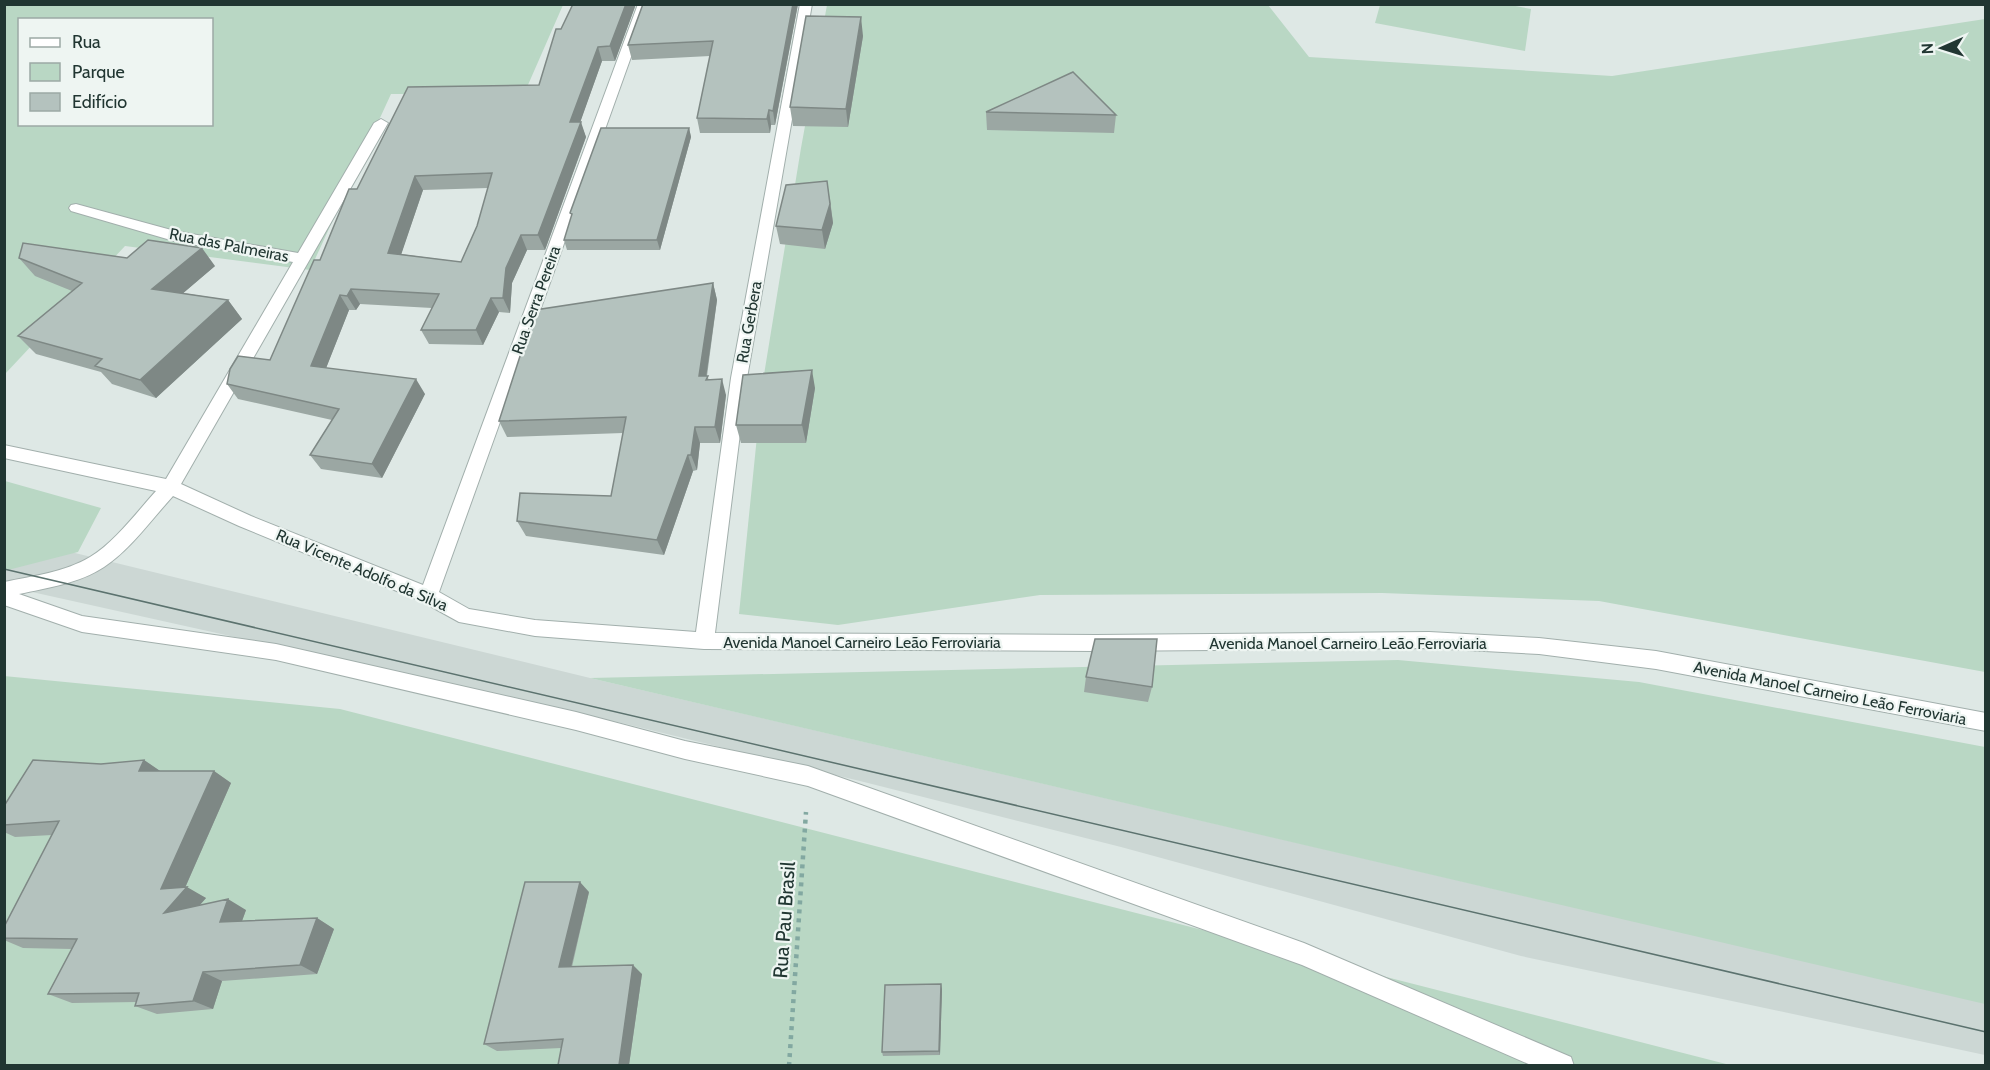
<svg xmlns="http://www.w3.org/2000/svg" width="1990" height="1070" font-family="Cabin,sans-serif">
  <rect width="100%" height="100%" fill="#dee8e5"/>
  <path fill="#ccd7d4" d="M5,536l585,142 948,221 447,90v66l-464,-99 -400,-109 -253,-64 -242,-59 -621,-138z"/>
  <path fill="#b9d7c4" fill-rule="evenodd" d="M1505,4l26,5 -6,42 -150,-28 5,-18z
    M5,5h558l-39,89h-133l-81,176 -185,-24 -120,128zM20,20h192v104h-192z
    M827,5h441l41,52 303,19 373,-57v653l-386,-71 -217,-8 -342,2 -202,30 -99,-11 23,-227 39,-239z
    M5,481l96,27 -23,44 -70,18 -3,-1z
    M1398,660l241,22 346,65v257l-1395,-326z
    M4,676l336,33 1390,356h-1725z"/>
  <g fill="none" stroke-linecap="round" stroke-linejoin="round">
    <defs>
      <path id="street" d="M638,4h12l-211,588 30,17 66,11 161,12 35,-254 69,-374h12l-65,374 -32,255 381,2 333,-3 110,6 117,13 330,62v18l-330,-62 -117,-15 -110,-6 -333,3 -392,-2 -169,-13 -76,-14 -38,-21 -182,-75 -66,-30c-22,24 -42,53 -69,71 -24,16 -57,21 -85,27l63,22 194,28 300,68 109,29 123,25 496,177 267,114 3,9h-41l-231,-101 -494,-179 -123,-27 -109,-29 -300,-70 -194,-28 -78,-27v-23c29,-6 61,-10 86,-25 25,-15 46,-44 66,-66l-152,-33v-13l162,34 127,-217 -119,-21 -103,-30 -2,-3 2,-3 5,-1 99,27 123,22 76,-130 7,-4 7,4 -207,361 70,32 172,69z"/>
    </defs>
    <use href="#street" stroke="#a2afac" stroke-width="2"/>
    <path stroke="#82a8a1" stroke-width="4.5" stroke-dasharray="4 5" stroke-linecap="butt" d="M789,1066l17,-254"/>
    <use href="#street" fill="#fff" fill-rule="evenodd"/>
    <path stroke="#5b726e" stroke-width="1.5" d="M4,569l1982,463"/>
  </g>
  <path fill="#9ba7a3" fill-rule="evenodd" d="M636,4l-21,57h-13l-22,61 6,15 -41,113h-18l-15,33 -2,30 -11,-1 -16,33 -54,-1 -8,-14 11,-22 -72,-4 -4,6h-7l-23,58 99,26 -43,84 -61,-9 -11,-14 22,-35 -94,-21 -11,-15 43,-24 87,-171 182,-104 22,-56zM488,188l-11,38 -16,36 -60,-8 22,-64z
    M643,4h155l-23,121h-4l-1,8h-70l-3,-15 13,-62 -78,4 -4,-15z
    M863,36l-15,91 -55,-1 -3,-19z
    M986,112l130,3 -2,18 -127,-3z
    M689,128l2,9 -31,113h-93l-3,-10 8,-24 -2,-3z
    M830,199l3,24 -8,26 -45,-5 -4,-18z
    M19,258h108l88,8 -32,27 45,7 14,19 -86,79 -44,-14 -11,-12 -65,-18 -18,-18 54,-45 -37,-15z
    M713,283l4,17 -10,76 2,4 17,15 -6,48h-20l-3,27 -4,1 -29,84 -138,-19 -9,-15 94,-25 12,-63 -116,4 -8,-16z
    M815,388l-9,55h-65l-5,-18z
    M1086,677l66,10 -4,15 -64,-10z
    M144,760l16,11h54l17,12 -46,105 21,10 -7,8 47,4 -4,11 75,-3 17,11 -17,45 -95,7 -9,28 -56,5 -22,-8 2,-4 -65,1 -24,-9 24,-45 -49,-1 -19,-8v-13l48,-92 -37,2 -11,-5v-26l97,-42z
    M589,892l-17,75 70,7 -13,91h-71l3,-17 -64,3 -13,-7z
    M942,989l-2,66 -57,1 -1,-4z"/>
  <path fill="#7e8885" d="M626,4h10l-21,57 -5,-15z
    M793,4h5l-23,121 -2,-14z
    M861,17l2,19 -15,91 -2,-18z
    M598,47l4,14 -27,76 -5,-15z
    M769,110l2,15 -1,8 -3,-14z
    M581,122l5,15 -41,113 -7,-15z
    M689,128l2,9 -31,113 -3,-10z
    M415,176l8,14 -26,77 -9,-14z
    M827,181l6,42 -8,26 -3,-19z
    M521,235l6,15 -15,33 -2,30 -7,-15 3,-30z
    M202,248l13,18 -48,41 -15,-18z
    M713,283l4,17 -13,92 -5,-16z
    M351,289l9,15 -4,6 -9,-14z
    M340,295l9,15 -28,71 -10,-15z
    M491,298l8,14 -16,33 -7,-15z
    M228,300l14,19 -86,79 -16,-18z
    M812,370l3,18 -9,55 -4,-18z
    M416,379l9,15 -43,84 -10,-14z
    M722,379l4,16 -6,48 -5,-16z
    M695,427l5,16 -3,27 -6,-15z
    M688,455l5,16 -29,84 -7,-15z
    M144,760l19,13 -24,-2z
    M214,771l17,12 -47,107 3,-3 19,11 -22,25 -20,-10 -3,-24z
    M580,882l9,10 -20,84 -10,-9z
    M228,899l18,11 -8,22 -18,-10z
    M317,918l17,11 -17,45 -17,-9z
    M633,965l9,9 -13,91h-10z
    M203,972l19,9 -9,28 -20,-8z
    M941,984l1,5 -2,66 -1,-4z"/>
  <path fill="#b4c2be" stroke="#7e8885" stroke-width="1.5" fill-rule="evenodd" d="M573,4h53l-16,42 -12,1 -28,75h11l-43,113h-17l-15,33 -3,30h-12l-15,32h-55l18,-36 -88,-5 -4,7 -7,-1 -29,71 105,13 -44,85 -62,-9 29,-46 -112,-25 3,-15 8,-13 32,4 44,-100h6l29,-71h8l51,-102 131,-2 17,-56h5zM492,173l-15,53 -16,36 -73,-9 27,-77z
    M643,4h150l-20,107 -4,-1 -2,9 -70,-1 16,-77 -85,4z
    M806,16l55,1 -15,92 -56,-2z
    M1073,72l43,43 -130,-3z
    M601,128h88l-32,112h-93l8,-26 -2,-1z
    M827,181l3,23 -8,26 -46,-4 10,-41z
    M148,240l54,8 -50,41 76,11 -88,80 -45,-14 7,-7 -84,-23 64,-53 -63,-25 4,-15 104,15z
    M713,283l-14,93h9l-2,4 16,-1 -7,48h-20l-4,28h-3l-31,85 -140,-19 3,-28 91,3 15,-79 -127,4 36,-111z
    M812,370l-10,55h-66l7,-50z
    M1095,639h62l-5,48 -66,-10z
    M33,760l68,4 43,-4 -5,11h75l-53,118 26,-2 -23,26 64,-14 -8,23 97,-4 -17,47 -97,7 -10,29 -58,5 4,-13 -91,1 29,-55 -73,-1v-11l55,-106 -55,4v-19z
    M525,882h55l-21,85 74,-2 -14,100h-61l5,-26 -79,5z
    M941,984l-2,67 -57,1 3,-67z"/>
  <g text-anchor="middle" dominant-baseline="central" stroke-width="4.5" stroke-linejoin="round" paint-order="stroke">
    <g font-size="16" fill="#213632" stroke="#eef5f2">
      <text transform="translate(229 245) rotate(11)">Rua das Palmeiras</text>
      <text transform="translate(536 300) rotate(-70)">Rua Serra Pereira</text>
      <text transform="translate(749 322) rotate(-80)">Rua Gerbera</text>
      <text transform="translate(362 570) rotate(23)">Rua Vicente Adolfo da Silva</text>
      <text x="862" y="642">Avenida Manoel Carneiro Leão Ferroviaria</text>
      <text x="1348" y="643">Avenida Manoel Carneiro Leão Ferroviaria</text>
      <text transform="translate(1830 693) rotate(11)">Avenida Manoel Carneiro Leão Ferroviaria</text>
    </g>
    <g font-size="20" fill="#213632" stroke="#eef5f2">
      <text transform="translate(784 920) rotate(-86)">Rua Pau Brasil</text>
    </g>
  </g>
  <rect width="1990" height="1070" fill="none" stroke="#213632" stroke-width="12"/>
  <rect x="18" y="18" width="195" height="108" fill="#eef5f2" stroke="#9ca9a5" stroke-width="1.5"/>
  <rect x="30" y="38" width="30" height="9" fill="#ffffff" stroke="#9ca9a5" stroke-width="1.5"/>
  <text x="72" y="48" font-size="18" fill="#213632">Rua</text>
  <rect x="30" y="63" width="30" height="18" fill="#b9d7c4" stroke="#9ca9a5" stroke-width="1.5"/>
  <text x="72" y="78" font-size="18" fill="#213632">Parque</text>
  <rect x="30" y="93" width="30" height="18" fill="#b4c2be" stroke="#9ca9a5" stroke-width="1.5"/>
  <text x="72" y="108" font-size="18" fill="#213632">Edifício</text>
  <g transform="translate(1942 48) rotate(267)" stroke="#eef5f2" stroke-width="4.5" paint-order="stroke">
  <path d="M0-4.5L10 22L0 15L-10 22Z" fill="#213632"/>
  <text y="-9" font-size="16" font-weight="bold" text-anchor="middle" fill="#213632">N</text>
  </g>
</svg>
